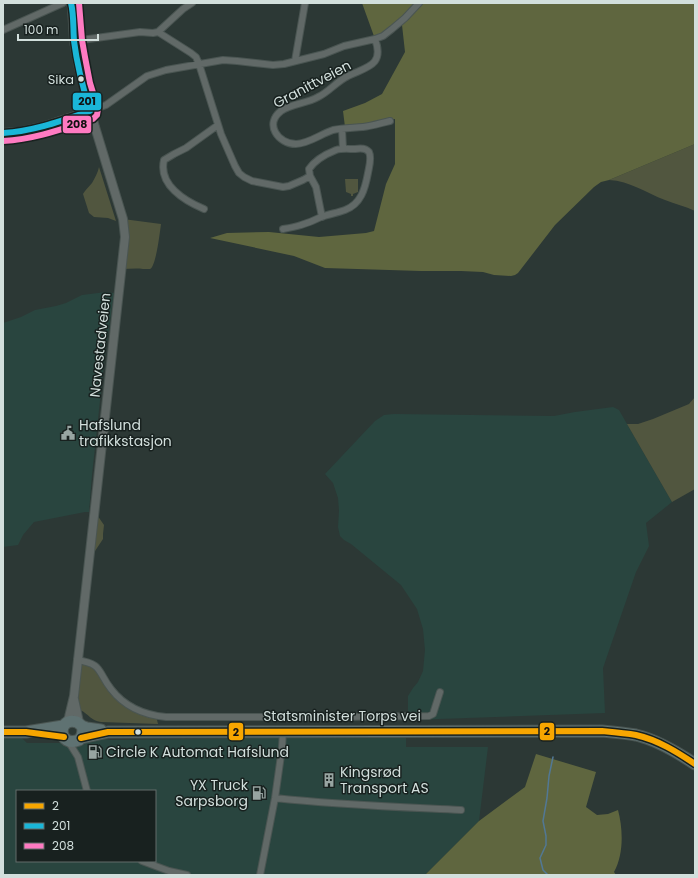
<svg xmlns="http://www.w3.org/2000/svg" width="698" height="878" font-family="Poppins,sans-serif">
  <rect width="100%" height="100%" fill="#2c3835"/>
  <path fill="#29453f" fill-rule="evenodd" d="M106,292l8,1 -10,70 -12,112 -3,37h-4l-51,10 -11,13 -5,10 -15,2v-224l18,-6 14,-7 21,-4 10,-3 16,-8z
    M613,407l6,3 8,14 45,78 -26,21 3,23 -13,26 -33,96 2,45 -195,7 -2,-4v-20l5,-8 5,-6 5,-11 2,-21 -2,-21 -6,-20 -16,-24 -50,-41 -7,-4 -4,-4 -2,-9 1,-16 -1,-13 -5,-15 -8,-9 50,-53 9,-6 10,-1 160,2 21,-4z
    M3,736h17l7,7h61l12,-5 11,2 295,-4v11h82l-9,74 -54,54h-422zM17,791h138v70h-138z"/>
  <path fill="#51563f" d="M695,144v67c-10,-5 -20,-7 -30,-11 -19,-7 -35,-19 -56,-20z
    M99,167l17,54 -8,-3 -14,-1 -5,-4 -6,-19c2,-4 6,-7 9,-11 3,-5 6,-11 7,-16z
    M345,179h13v13l-5,2v2h-2v-2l-5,-2z
    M123,219l38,5c-1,7 -5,43 -11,45 -1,0 -6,0 -7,0 -7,-1 -14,0 -21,0z
    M695,397v92l-23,13 -45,-78h11l15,-5 36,-15z
    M95,512l9,13 -1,9v5l-8,12 -5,4z
    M77,660l17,4 29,37 33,15 2,8 -57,-2c-10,-1 -12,-8 -21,-12l-2,-8z"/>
  <path fill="#5f663f" d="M362,3h333v141l-86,36 -8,2 -7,5 -39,38 -37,48 -3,2 -4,1 -17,-1 -11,-3 -22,-1h-40l-96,-3 -31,-12 -84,-18 17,-5 42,-1 50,5 47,-4 8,-2 12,-47 9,-20v-45l-50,8 -2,-16 22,-8 17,-9 23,-42 -3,-27 -2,-2 -25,16z
    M536,754l60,18 -10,35 11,8 11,-1 10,-4c5,19 6,44 -4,62l2,3h-191l54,-54 46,-34z"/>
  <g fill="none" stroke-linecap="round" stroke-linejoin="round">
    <path stroke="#527894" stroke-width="1.5" d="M548,875l-5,-5 -3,-12 6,-13v-9l-3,-15 4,-23 2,-22 4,-19"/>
    <defs>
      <path id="minor" d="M3,30l60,-27
        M158,32l25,-23 9,-6
        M375,39c10,27 -9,28 -27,37 -11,5 -19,16 -30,21 -12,7 -26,6 -37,14 -17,13 -3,33 15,33 12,0 25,-10 37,-14 10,-2 20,-2 30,-3 9,-1 18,-4 27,-6
        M74,41l66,-9 13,1 5,-1 33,21 5,4 3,7 22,70 14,32 4,7 5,4 8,4 31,6 6,-1 14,-6 7,-4
        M295,61l10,-58
        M90,111l16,-6 41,-29 19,-6 57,-10 14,1 36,4 11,-1 40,-10 20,-8 31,-7 8,-3 9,-7 13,-11 14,-15
        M342,129l1,20
        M204,209c-19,-8 -46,-24 -40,-49l10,-6 12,-6 32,-23
        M283,229c6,-1 12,-2 18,-4 7,-2 14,-5 20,-8 8,-3 16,-4 24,-7 16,-6 20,-21 23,-37 1,-6 4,-15 1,-21 -3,-4 -9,-4 -14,-3 -6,0 -13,-1 -19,1 -10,4 -21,10 -27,19l1,7 6,11 6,30
        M77,660c26,4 20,11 34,29 13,17 33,26 55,28h167l96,-1 4,-2 7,-22
        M68,741l10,16 9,34
        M275,798c62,7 124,9 186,12
        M142,861l27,10 18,4
        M260,875l15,-77 7,-50 1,-17"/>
      <path id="tertiary" d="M3,133l16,-1 23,-5 48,-16
        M74,699l5,23
        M67,722l2,-5 5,-21 51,-459 -2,-18 -28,-92 -16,-59 -5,-27 -2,-34 -1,-4"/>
      <path id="trunk" d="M82,726c2,6 1,10 -3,14 -21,9 -23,-24 -2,-18l5,4 5,2 14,2
        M3,732h23l37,-6
        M81,738l27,-6 494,-1c11,1 23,2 34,4 21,5 41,17 59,29"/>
    </defs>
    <use href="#minor" stroke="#4a5552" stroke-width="8"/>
    <use href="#tertiary" stroke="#4a5552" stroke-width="10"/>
    <use href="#trunk" stroke="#4a5552" stroke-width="13"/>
    <use href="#minor" stroke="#616967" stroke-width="6"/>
    <use href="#tertiary" stroke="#616967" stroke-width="8"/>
    <use href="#trunk" stroke="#5f7272" stroke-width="11"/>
    <defs>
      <path id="bus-1" d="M3,732h23l38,5
        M81,738l27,-6 494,-1c11,1 23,2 34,4 22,5 41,17 59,29"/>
      <path id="bus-2" d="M3,133c31,-2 58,-12 87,-22 -7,-23 -13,-46 -16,-70 -1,-13 0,-26 -3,-38"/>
      <path id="bus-3" d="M3,141c33,-2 59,-12 90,-22l4,-4 1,-6 -8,-26 -5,-26 -3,-17 -3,-37"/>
    </defs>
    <use href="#bus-1" stroke="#18211f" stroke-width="9"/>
    <use href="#bus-2" stroke="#18211f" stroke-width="9"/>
    <use href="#bus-3" stroke="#18211f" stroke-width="9"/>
    <use href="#bus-1" stroke="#f7a600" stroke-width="6"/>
    <use href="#bus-2" stroke="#1ab6d8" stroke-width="6"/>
    <use href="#bus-3" stroke="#fe7ac1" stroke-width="6"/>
  </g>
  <defs>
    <symbol id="civic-bare" viewBox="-9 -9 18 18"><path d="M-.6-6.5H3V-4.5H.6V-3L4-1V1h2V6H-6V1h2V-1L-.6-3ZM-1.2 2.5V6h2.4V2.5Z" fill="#98a5a2" stroke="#18211f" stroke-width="2.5" paint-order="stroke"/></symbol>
    <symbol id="fuel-bare" viewBox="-9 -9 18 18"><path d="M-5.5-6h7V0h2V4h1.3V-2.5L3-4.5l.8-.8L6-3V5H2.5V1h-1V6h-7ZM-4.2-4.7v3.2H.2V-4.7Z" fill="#98a5a2" stroke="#18211f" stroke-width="2.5" paint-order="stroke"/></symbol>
    <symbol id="building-bare" viewBox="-9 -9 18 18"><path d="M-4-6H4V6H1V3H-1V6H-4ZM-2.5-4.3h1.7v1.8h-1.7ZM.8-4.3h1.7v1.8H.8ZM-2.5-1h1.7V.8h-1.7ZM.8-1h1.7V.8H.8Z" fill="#98a5a2" stroke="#18211f" stroke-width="2.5" paint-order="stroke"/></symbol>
  </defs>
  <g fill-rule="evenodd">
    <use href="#civic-bare" x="58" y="423" width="20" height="20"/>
    <use href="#fuel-bare" x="85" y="742" width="20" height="20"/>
    <use href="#building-bare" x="319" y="770" width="20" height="20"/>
    <use href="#fuel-bare" x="249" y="783" width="20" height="20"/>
  </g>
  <g fill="#d2dfdc" stroke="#18211f" stroke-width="1.5">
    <circle cx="81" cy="79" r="3.5"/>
    <circle cx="138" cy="732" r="3.5"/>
  </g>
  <g text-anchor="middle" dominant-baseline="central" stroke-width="3" stroke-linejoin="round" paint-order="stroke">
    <g font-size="13" fill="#d2dfdc" stroke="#18211f" text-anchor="end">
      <text x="74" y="79">Sika</text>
    </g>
    <g font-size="14" fill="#d2dfdc" stroke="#18211f">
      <text transform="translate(312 84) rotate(-28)">Granittveien</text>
      <text transform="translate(100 345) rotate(-84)">Navestadveien</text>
      <text x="342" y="716">Statsminister Torps vei</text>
    </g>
    <g font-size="14" fill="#d2dfdc" stroke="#18211f" text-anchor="start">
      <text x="79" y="425">Hafslund<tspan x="79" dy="16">trafikkstasjon</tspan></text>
      <text x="106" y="752">Circle K Automat Hafslund</text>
      <text x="340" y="772">Kingsrød<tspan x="340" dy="16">Transport AS</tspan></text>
      <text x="248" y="785" text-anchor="end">YX Truck<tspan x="248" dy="16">Sarpsborg</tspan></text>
    </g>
  </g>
  <g stroke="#18211f" stroke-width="1.5">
    <rect x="72" y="92" width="30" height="19" rx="4" fill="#1ab6d8"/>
    <rect x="62" y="115" width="30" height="19" rx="4" fill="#fe7ac1"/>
    <rect x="539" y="722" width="16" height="19" rx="4" fill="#f7a600"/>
    <rect x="228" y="722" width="16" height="19" rx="4" fill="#f7a600"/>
  </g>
  <g font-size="11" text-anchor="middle" font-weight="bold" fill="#111">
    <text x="87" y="105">201</text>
    <text x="77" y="128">208</text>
    <text x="547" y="735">2</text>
    <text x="236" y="736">2</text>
  </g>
  <rect width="698" height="878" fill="none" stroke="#d2dfdc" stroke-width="8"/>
  <rect x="16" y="790" width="140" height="72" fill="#18211f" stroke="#626d6b"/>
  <rect x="24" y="803" width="20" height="6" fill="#f7a600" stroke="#626d6b"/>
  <text x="52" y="810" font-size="12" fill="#d2dfdc">2</text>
  <rect x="24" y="823" width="20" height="6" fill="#1ab6d8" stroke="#626d6b"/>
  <text x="52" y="830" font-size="12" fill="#d2dfdc">201</text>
  <rect x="24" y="843" width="20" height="6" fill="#fe7ac1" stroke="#626d6b"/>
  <text x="52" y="850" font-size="12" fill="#d2dfdc">208</text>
  <path d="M18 34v6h80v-6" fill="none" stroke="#d2dfdc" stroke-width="2"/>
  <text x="24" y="34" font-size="12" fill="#d2dfdc" stroke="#18211f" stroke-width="3" paint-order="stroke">100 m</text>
</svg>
